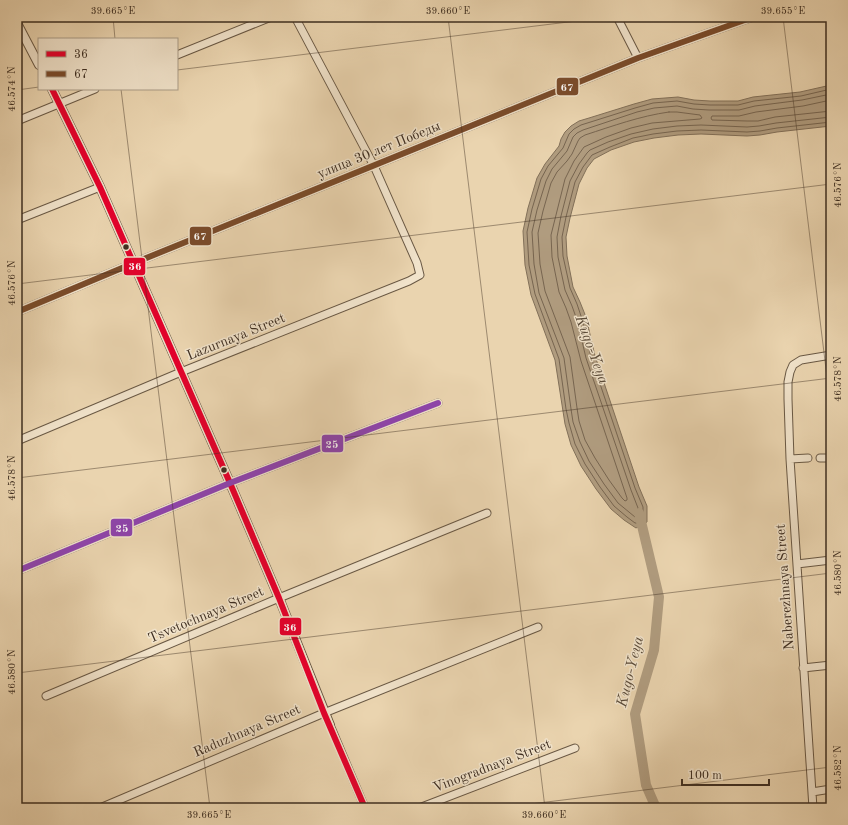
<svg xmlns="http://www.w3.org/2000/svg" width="848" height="825" font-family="'Old Standard TT',serif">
  <rect width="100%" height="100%" fill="#ead4af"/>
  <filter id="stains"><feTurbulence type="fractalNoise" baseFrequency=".005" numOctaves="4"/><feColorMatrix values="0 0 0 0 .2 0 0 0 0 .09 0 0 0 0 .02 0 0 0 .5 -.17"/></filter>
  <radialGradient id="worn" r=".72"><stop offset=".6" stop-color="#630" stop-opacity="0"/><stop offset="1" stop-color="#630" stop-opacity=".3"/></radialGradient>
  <path fill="#b09c7f" stroke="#827059" d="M831,85v41l-54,6 -17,3 -13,1 -46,-2 -23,1 -24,3 -20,4 -23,8 -17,9 -7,9 -8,16 -9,34 -4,19 1,19 6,31 7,15 6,15 9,39 44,131 8,19v16l-11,6 -12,-8 -13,-11 -15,-20 -15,-23 -10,-21 -6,-21 -10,-64 -24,-65 -6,-30 -2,-34 5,-23 9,-30 8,-14 14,-18 2,-7 4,-7 6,-6 8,-5 10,-3 45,-14 18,-5 26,-2 16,3 16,1h28l15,-4 47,-5z"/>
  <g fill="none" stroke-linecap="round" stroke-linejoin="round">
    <path stroke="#776550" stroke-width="1" d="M831,89l-30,7 -47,5 -16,4h-28l-16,-1 -17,-3 -24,2 -18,5 -54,17 -7,4 -5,5 -6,14 -15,18 -7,13 -9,30 -5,23 2,33 6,29 24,65 7,50 3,14 6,21 10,20 15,23 14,19 13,11 8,6h2l6,-4v-12l-8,-19 -44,-131 -9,-38 -5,-15 -7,-16 -7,-32 -1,-19 4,-20 9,-35 8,-15 9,-12 18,-8 23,-9 20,-4 24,-3 24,-1 46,2 13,-1 17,-3 54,-6
      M831,94l-29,6 -47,6 -16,4h-30l-16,-1 -16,-3 -23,2 -17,4 -54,18 -6,3 -4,4 -6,14 -15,18 -6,12 -9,29 -5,22 2,32 5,29 25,65 7,51 2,13 7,20 9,19 15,23 14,19 17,14h2l1,-1v-8l-7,-18 -45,-132 -9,-38 -5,-14 -7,-16 -7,-33 -1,-20 4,-21 9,-35 9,-17 8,-11 3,-3 18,-8 23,-8 22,-5 24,-3 24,-1 46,2 12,-1 17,-3 55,-6
      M831,100l-28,6 -47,6 -17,4h-27l-1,2 1,2 35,1h11l17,-4 56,-6
      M669,112h8l23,3 2,3 -2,1 -48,4 -21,5 -25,9 -22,10 -10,14 -9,18 -14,56 1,22 7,35 7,16 5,14 10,39 46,137v2l-2,1 -3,-3 -13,-18 -14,-22 -10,-18 -6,-19 -2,-13 -7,-51 -25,-66 -5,-27 -2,-31 5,-22 8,-28 6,-11 10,-11 5,-7 6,-13 2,-3 5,-3c28,-9 55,-19 84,-23z"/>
    <path stroke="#b09c7f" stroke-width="10" d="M639,513l20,84 -5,53 -19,64 11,71 10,23"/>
    <defs>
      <path id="minor" d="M617,17l21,41
        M177,55l94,-38
        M17,121l78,-32
        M17,220l83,-33
        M17,312l117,-49 504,-205 115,-41
        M17,441l164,-69 228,-91 11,-6 -3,-12 -43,-97 -79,-149
        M820,458h11
        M790,459l18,-1
        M797,564l34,-4
        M17,571l213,-88 208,-80
        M803,668l28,-3
        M46,696l233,-98 208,-85
        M330,725l35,83
        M812,792l19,-3
        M100,808l224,-95 214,-86
        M419,808l156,-60
        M813,808l-23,-349 -2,-60v-17l2,-10 3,-7 8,-5 30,-5"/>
      <path id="tertiary" d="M17,23l22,42
        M52,89l48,98 130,296 49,115 51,127"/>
      <path id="trunk" d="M17,807l1,1"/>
    </defs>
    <use href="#minor" stroke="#695844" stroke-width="9"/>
    <use href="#tertiary" stroke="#695844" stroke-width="10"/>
    <use href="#trunk" stroke="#3e2e21" stroke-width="13"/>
    <use href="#minor" stroke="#f1e3cb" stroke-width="7"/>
    <use href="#tertiary" stroke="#f1e3cb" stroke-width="8"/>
    <use href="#trunk" stroke="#ead4af" stroke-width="11"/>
    <defs>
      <path id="bus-1" d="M52,89l48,98 130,296 49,115 45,115 41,95"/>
      <path id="bus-2" d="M17,312l117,-49 504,-205 115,-41"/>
      <path id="bus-3" d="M17,571l213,-88 208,-80"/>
    </defs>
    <use href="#bus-1" stroke="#f1e3cb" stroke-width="9"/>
    <use href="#bus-2" stroke="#f1e3cb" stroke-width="9"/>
    <use href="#bus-3" stroke="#f1e3cb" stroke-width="9"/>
    <use href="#bus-1" stroke="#e4002b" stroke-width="6"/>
    <use href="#bus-2" stroke="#7a4b2a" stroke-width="6"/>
    <use href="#bus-3" stroke="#8e44ad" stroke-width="6"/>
  </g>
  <path fill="none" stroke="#3e2e21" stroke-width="1" stroke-opacity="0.45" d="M113,17l2,22M448,17l97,791M783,17l48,393M177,70l432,-53M121,89l89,719M17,90l22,-3M17,284l814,-100M17,478l814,-100M17,673l814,-100M498,808l333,-41"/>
  <g fill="#3e2e21" stroke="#f1e3cb" stroke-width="1.5">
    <circle cx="126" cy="247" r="3.5"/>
    <circle cx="224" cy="470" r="3.5"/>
  </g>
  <g text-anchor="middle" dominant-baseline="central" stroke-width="3" stroke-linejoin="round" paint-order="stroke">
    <g font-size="14" fill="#3e2e21" stroke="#f1e3cb">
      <text transform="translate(379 150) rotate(-22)">улица 30 лет Победы</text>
      <text transform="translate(236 337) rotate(-22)">Lazurnaya Street</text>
      <text transform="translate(785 587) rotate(-94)">Naberezhnaya Street</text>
      <text transform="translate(206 615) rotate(-23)">Tsvetochnaya Street</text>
      <text transform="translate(247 731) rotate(-23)">Raduzhnaya Street</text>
      <text transform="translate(492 766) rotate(-21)">Vinogradnaya Street</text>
    </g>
    <g font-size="15" font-style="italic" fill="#5a4a38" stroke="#f1e3cb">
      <text transform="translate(591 350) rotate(70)">Kugo-Yeya</text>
      <text transform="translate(631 672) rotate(-76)">Kugo-Yeya</text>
    </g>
  </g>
  <g stroke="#f1e3cb" stroke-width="1.5">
    <rect x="556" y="77" width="23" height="19" rx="4" fill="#7a4b2a"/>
    <rect x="189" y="226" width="23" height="20" rx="4" fill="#7a4b2a"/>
    <rect x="123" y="257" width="23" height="19" rx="4" fill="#e4002b"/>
    <rect x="321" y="434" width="23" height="19" rx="4" fill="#8e44ad"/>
    <rect x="110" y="518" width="23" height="19" rx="4" fill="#8e44ad"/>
    <rect x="279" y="617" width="23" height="19" rx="4" fill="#e4002b"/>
  </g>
  <g font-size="11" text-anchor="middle" font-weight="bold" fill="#fff">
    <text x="567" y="91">67</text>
    <text x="200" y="240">67</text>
    <text x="135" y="270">36</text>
    <text x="332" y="448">25</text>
    <text x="122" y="532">25</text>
    <text x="290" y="631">36</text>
  </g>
  <rect width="848" height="825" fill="none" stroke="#ead4af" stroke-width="44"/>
  <rect x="38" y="38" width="140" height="52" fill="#f1e3cb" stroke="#a99b87"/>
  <rect x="46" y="51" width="20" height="6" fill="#e4002b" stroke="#a99b87"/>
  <text x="74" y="58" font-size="12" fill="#3e2e21">36</text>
  <rect x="46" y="71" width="20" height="6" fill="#7a4b2a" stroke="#a99b87"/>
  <text x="74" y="78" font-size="12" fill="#3e2e21">67</text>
  <path d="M682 779v6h87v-6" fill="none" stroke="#3e2e21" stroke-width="2"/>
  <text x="688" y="779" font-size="12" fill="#3e2e21" stroke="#f1e3cb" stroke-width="3" paint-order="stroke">100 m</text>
  <rect x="22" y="22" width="804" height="781" fill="none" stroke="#3e2e21" stroke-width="1.5"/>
  <g font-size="10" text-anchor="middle" fill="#3e2e21">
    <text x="113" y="14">39.665°E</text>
    <text x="448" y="14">39.660°E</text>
    <text x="783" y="14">39.655°E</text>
    <text transform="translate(11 89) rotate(-90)" y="4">46.574°N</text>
    <text transform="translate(837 185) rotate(-90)" y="4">46.576°N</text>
    <text transform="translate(11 283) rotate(-90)" y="4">46.576°N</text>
    <text transform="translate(837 379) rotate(-90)" y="4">46.578°N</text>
    <text transform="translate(11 478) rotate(-90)" y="4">46.578°N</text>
    <text transform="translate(837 573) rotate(-90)" y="4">46.580°N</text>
    <text transform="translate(11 672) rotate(-90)" y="4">46.580°N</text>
    <text transform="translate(837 768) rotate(-90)" y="4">46.582°N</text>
    <text x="209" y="818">39.665°E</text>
    <text x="544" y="818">39.660°E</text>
  </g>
  <rect width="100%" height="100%" filter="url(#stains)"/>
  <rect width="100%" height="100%" fill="url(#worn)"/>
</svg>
